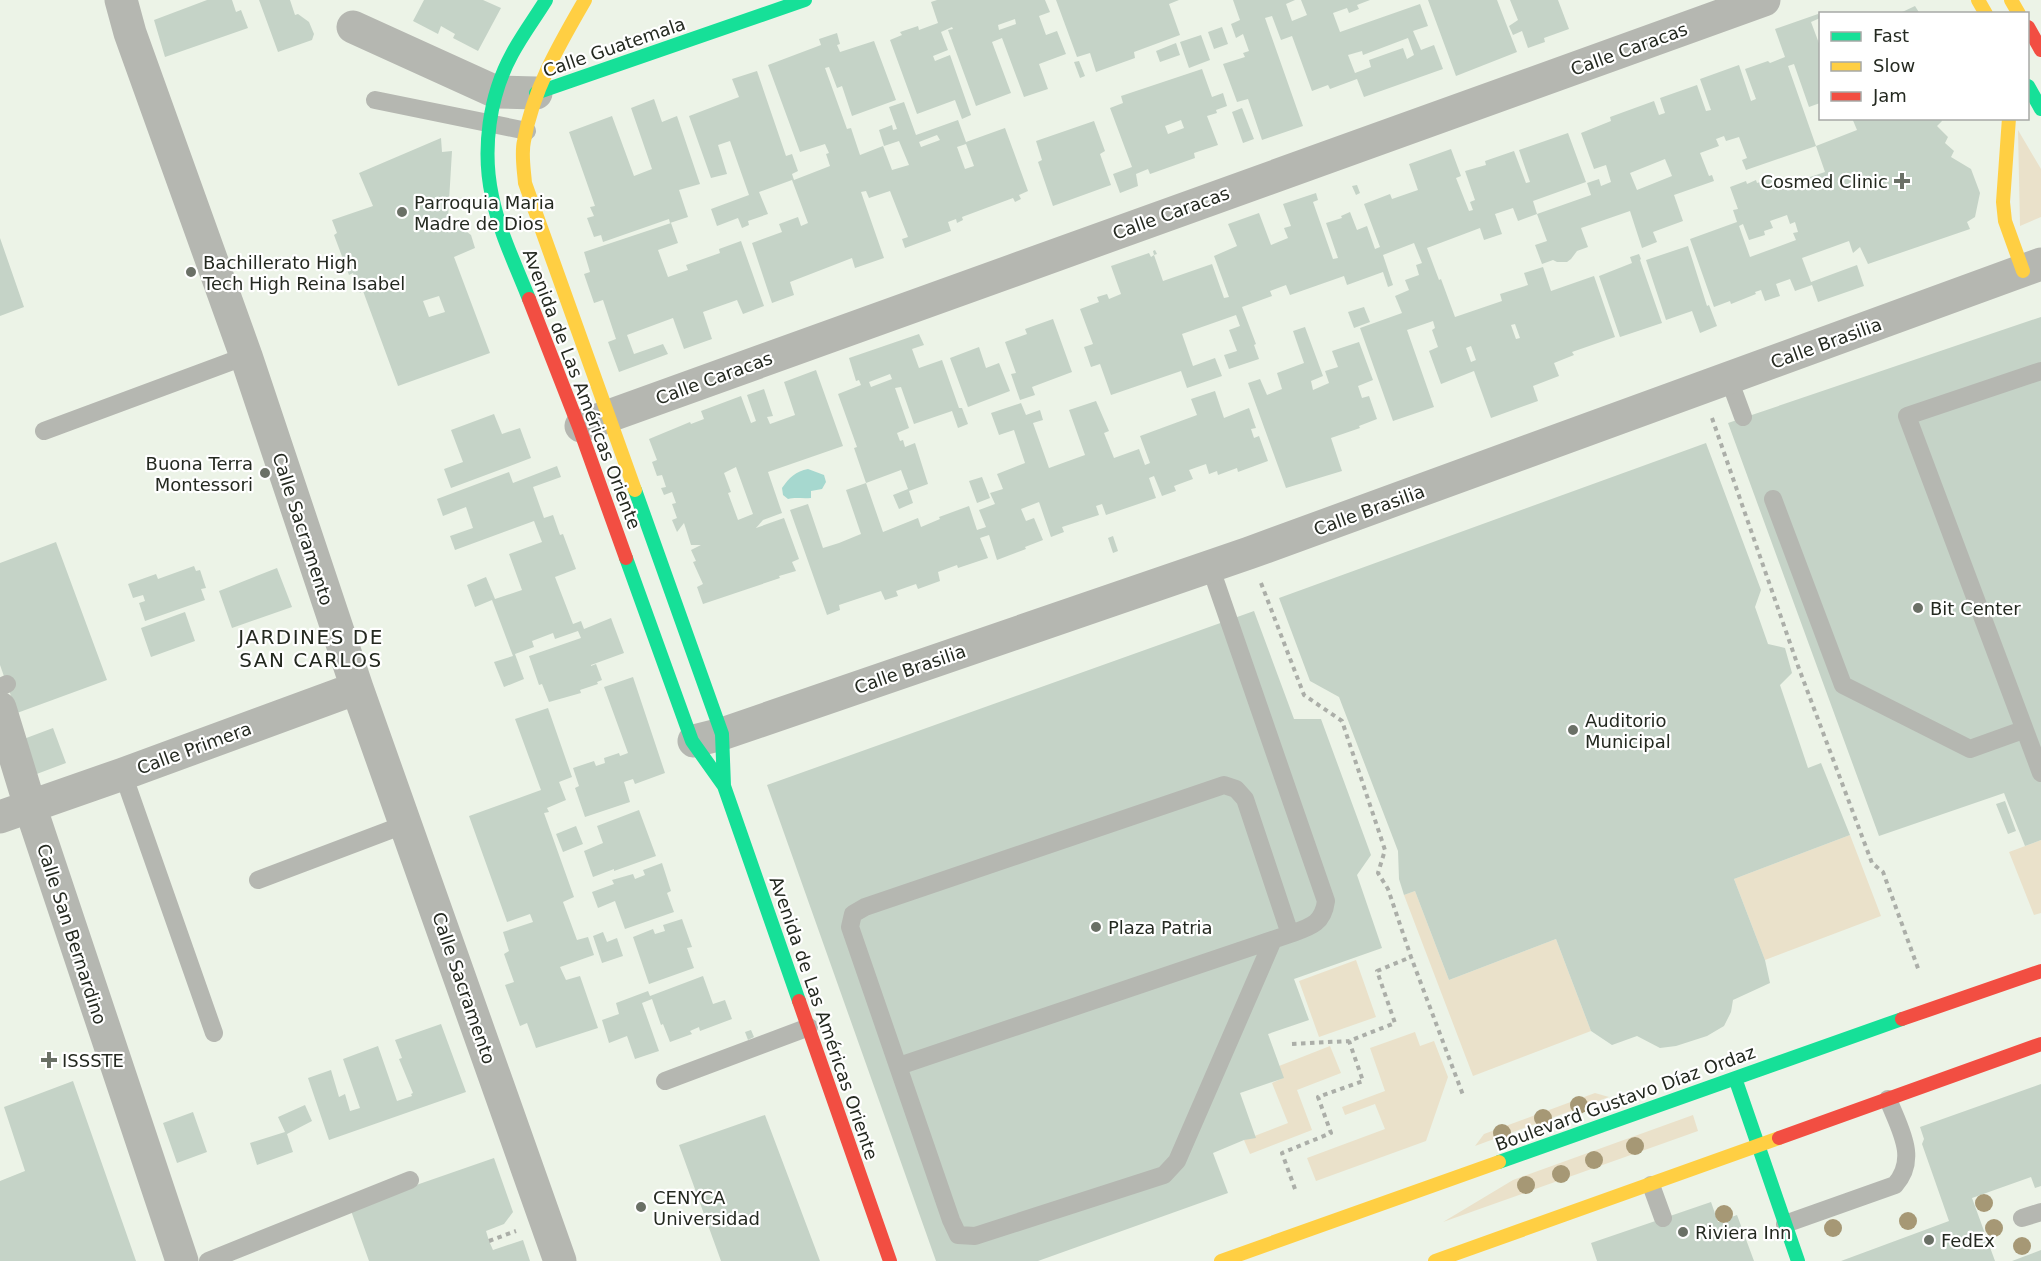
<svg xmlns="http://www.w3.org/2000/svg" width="2041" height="1261" font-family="'DejaVu Sans',sans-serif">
  <rect width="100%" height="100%" fill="#ecf3e7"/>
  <path fill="#eae1ca" d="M2018,130l23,39v48l-21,9z
    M1850,835l31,81 -116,44 -31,-81z
    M2041,840v73l-7,2 -25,-63z
    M1415,891l34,89 107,-41 35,92 -118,45 -69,-181z
    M1356,960l20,57 -57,20 -20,-56z
    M1415,1032l5,14 14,-5 14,36 -22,64 -110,40 -9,-23 78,-29 -10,-25 -30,11 -3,-8 43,-16 -15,-43z
    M1330,1046l11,27 -44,17 15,40 -62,24 -6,-14 44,-17 -16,-40 11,-5 -4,-12z
    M1595,1093l14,4 -134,49 9,-12z
    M1693,1115l5,16 -255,91 70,-42z"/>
  <path fill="#a6d8cf" d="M808,469l16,6 2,7 -4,7 -11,2v7c-9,1 -15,-1 -23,1l-5,-4 -1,-7c7,-10 14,-17 26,-19z"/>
  <path fill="#c5d3c7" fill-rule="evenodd" d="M207,0h25l4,12 5,-2 7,18 -83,29 -11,-37z
    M259,0h31l5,15 3,-1 11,8 5,12 -2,6 -34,12z
    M424,0h59l18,8 -23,43 -25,-13 2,-4 -14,-8 -3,8 -25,-13z
    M937,0h108l5,12 -11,4 7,19 11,-4 9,23 -27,10 9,25 -24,8 -22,-59 -10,4 19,51 -35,13 -28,-76 5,-1 -1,-2 -11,5 7,18 -15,6 2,5 15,-6 21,60 -9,4 -7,-19 -38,14 -27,-74 12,-5 -2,-3 18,-6 1,4 19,-7 -7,-21zM1015,19l1,5 -17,6 -1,-5z
    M1056,0h123l-10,4 11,31 -46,17 1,6 -39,14 -6,-19 -13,4z
    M1233,0h62l-9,4 6,17 15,-6 -6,-15h69l-13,5 2,4 -10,4 -2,-5 -14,5 7,19 80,-28 8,22 -15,5 8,19 13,-5 9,24 -79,28 -7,-18 -27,10 -2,-4 -16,6 -20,-55 -11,4 -9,-24 -7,2 38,108 -41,14 -14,-41 -11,3 -14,-38 22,-7 -2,-4 6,-2 -6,-17 -7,4 -5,-14 9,-4zM1408,38l6,17 -7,4 -4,-11 -34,12 2,7 -16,6 -7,-18 14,-4 1,4z
    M1428,0h69l20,52 -61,24z
    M1510,0h48l11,29 -25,9 1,4 -17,6 -6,-17 -9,4 -4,-9 9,-6z
    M1915,6l5,8h-22z
    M1818,14l2,4 -9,4 9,24v57l-11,4 -15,-43 -6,2 28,80 -70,24 -4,-10 5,-2 -8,-21 -13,4 -2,-5 -8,3 3,7 -19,7 9,23 3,-1 2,6 -40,14 9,26 -30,11 4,10 -15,6 -12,-37 -49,17 7,19 -11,4 -6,8 -4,3h-10l-4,-2 -11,4 -7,-19 12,-4 -10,-27 54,-19 -4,-12 12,-4 2,7 10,-4 -5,-17 -12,4 -13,-36 30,-12 -1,-4 44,-16 5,14 6,-2 -5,-15 37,-13 9,26 5,-1 -11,-31 39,-14 12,36 5,-2 -11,-30 23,-8 2,2 15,-6 -10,-28zM1665,159l7,17 -35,14 -7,-17z
    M1222,27l6,17 -14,5 -6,-17z
    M837,33l3,11 -3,1 3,7 34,-11 22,59 -44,16 -10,-30 -5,2 -8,-21 -4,1 22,61 4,-1 9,27 23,-9 9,24 17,-5 -10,-24 -15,5 -5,-16 13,-5 1,5 4,-1 -8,-22 15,-5 12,33 42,-15 8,22 39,-14 23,63 -9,4 2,4 -6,3 -2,-4 -51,19 1,3 -6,3 -1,-4 -8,3 3,9 -46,17 -3,-9 6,-2 -18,-46 -21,7 -3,-7 -5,1 23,66 -29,10 -3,-10 -62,24 4,13 -22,8 -20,-60 30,-11 -3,-8 19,-7 3,9 7,-3 -16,-43 -33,12 9,22 -20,7 1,4 -7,3 -4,-10 -21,8 -6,-17 38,-14 -19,-54 -12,4 9,29 -16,4 -22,-62 50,-19 -7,-18 25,-8 29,85 6,-2 6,17 -6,3 2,6 36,-14 -4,-12 3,-1 -4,-9 -25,8 -32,-87 53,-20 -2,-6zM937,135l3,5 -19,7 -2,-5zM966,144l8,22 -9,3 -8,-22z
    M1201,35l9,25 -21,8 -9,-26z
    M1176,43l4,12 -20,7 -4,-11z
    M1079,61l6,15 -5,2 -6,-16z
    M1202,69l10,28 11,-4 4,13 -11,4 1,3 -10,3 11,29 -24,8 1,5 -45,16 -2,-5 -12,5 2,12 -18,7 -7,-19 19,-7 -22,-59 13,-5 -2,-7zM1181,120l3,8 -16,6 -3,-8z
    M654,99l8,23 15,-6 23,68 -21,6 9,27 -18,6 -1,-4 -66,23 -2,-7 -7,2 -7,-19 7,-2 -4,-9 5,-1 -26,-74 43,-16 22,60 18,-7 -21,-61z
    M1242,108l12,31 -11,4 -11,-31z
    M1852,118h89l1,3 -5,5 11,11 -3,6 9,8 -3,6 20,12 9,24 -5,24 -8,5 3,7 -102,35 -8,-17 -7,6 -4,-12 -47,17 9,24 46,-17 7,21 -46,16 -6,-17 -17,6 -5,-12 -14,5 4,12 -15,5 -4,-11 -6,2 1,2 -25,10 -1,-3 -16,6 -24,-68 47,-17 -4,-12 5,-1 -8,-22 16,-6 1,3 9,-4 1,3 16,-5 4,10 48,-16 -9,-26 41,-16zM1787,215l3,9 5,-2 3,10 -5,1 3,7 -46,17 -11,-31 4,-2 6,16 16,-5 -1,-4 9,-3 -3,-7z
    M1094,121l11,30 -5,3 11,31 -58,21 -15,-44 4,-2 -6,-19z
    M1568,133l18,49 -53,19 4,13 -19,7 -5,-13 -18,6 7,20 -18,6 -4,-12 -53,20 12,32 2,-1 14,38 47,-16 -2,-7 28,-9 -4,-12 19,-6 8,24 43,-15 21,61 -43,15 2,3 -20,8 5,13 -26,10 5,15 -47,17 -17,-47 -33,13 -12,-33 9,-4 -6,-17 3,-2 -2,-7 -26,9 27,77 -41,14 -33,-93 42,-15 -7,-17 14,-6 -4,-10 14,-5 -3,-10 6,-2 -8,-20 -31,12 10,30 -5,2 -5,-15 -36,13 -3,-9 -54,19 -4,-10 -16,6 2,5 -30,11 14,37 -2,1 5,14 -30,10 -5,-14 13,-4 -8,-21 11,-4 -4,-11 -54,19 11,32 22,-8 7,18 -35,12 -6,-17 -70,24 -11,-31 -9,3 -7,-20 9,-3 -13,-35 19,-7 -2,-5 10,-3 2,5 12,-5 -10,-28 38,-13 2,4 3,-2 -1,-4 2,-1 2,4 -3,1 9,26 49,-17 12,34 5,-1 -15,-41 23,-10 -9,-22 31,-11 12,32 17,-7 -4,-10 7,-2 -8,-22 33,-11 2,7 -5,2 20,57 5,-1 -12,-35 16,-5 -1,-2 9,-4 7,18 10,-4 8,23 5,-2 -16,-43 26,-10 2,5 26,-9 -9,-26 42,-15 10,27 -5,2 13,33 4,-1 -3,-8 5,-2 -10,-29 21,-6 -1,-4 29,-10 12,32 4,-1 -11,-32zM1515,324l5,14 -4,1 -5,-14zM1471,346l5,14 -5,2 -5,-14z
    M441,138l1,14 10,-1 -4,67 23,17 4,13 -21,9 36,96 -92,33 -35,-95 -3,2 -7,-20 -4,2 -15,-40 3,-2 -5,-13 41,-14 -14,-33zM439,296l6,16 -16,5 -6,-16z
    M1357,185l3,8 -4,2 -4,-9z
    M671,223l7,20 -20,7 10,27 20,-7 -2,-5 34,-12 -1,-4 22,-8 23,65 -21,8 -6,-14 -34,12 9,27 -28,10 -11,-31 -46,17 7,19 29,-10 5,10 -49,18 -11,-30 8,-3 -13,-39 -9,3 -10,-29 6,-2 -6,-20z
    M0,238l24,69 -24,9z
    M1688,246l19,60 2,-1 8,21 -17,7 -8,-22 -26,9 -20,-60z
    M1639,254l2,5 -1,1 22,63 -42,14 -21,-61 33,-13 -2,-6z
    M1364,307l6,15 -16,6 -6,-16z
    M2041,317v523l-16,6 -21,-53 -125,43 -151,-413z
    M1053,319l19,53 -40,15 3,8 -15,5 -9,-26 5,-1 -11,-31 22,-8 -2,-5z
    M1305,327l18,49 -12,5 2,9 16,-7 -4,-12 13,-4 -6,-16 27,-9 14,38 -15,6 4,12 7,-2 8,23 -18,7 1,2 -29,10 11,33 -56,17 -38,-105 12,-4 7,16 15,-6 -5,-16 27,-10 -11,-32z
    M919,334l5,11 -12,4 7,19 23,-8 17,48h3l6,16 -10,4 -6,-17 -38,13 -13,-37 -6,1 14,40 -12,5 3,8 3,-1 2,7 10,-4 13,41 -19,7 4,12 -14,6 -6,-14 15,-6 -7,-19 -35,13 -12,-35 3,-1 -19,-53 23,-9 -2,-5 -3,1 -7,-23zM890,374l2,5 -21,8 -2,-5z
    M979,347l7,21 13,-5 11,28 -42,16 -18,-49z
    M816,370l27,76 -75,26 14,41 -19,7 -7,8 28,-10 15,41 -7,3 4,9 -17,5 1,2 -77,26 -6,-17 6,-3 -10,-22 3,-1 -5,-11 10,-5h-10l-7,-22 -7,9 -5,-12 5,-2 -5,-14 4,-1 -4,-11 -8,3 -3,-7 5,-1 -4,-12 -5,1 -5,-14 5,-2 -8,-21 41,-17 1,2 13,-5 -3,-8 40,-15 10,27 5,-2 -9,-26 17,-6 9,27 -6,1 3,7 25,-9 -11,-33zM736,467l17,47 -15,6 -10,-27 3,-1 -7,-19z
    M1215,391l9,27 25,-10 7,20 -5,1 3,9 5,-2 9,25 -30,11 -1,-4 -19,7 -1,-4 -8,3 -3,-10 -17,6 4,9 -19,7 2,5 -14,5 -8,-20 -5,2 7,20 -50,17 -4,-11 -6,2 3,9 -37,12 2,5 -13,5 -12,-35 -18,7 5,12 8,-3 9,22 -18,7 1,2 -29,11 -8,-25 -9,3 8,20 -30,10 -1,-3 -19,7 2,9 -22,8 -2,-5 -20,7 2,5 -13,4 -4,-9 -42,14 1,5 -13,5 -37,-105 18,-6 15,44 16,-5 22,-9 -15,-44 20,-7 17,49 35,-14 3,9 19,-8 -1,-2 30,-11 8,24 9,-3 -7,-17 16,-6 -5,-11 13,-4 -6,-15 28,-11 -11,-33 -15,5 -8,-22 30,-10 5,12 14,-5 3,10 -10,3 16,45 36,-13 -16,-45 27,-9 13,30 -5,2 10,25 25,-9 6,16 5,-2 -10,-27 57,-21 -6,-16z
    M494,414l8,20 18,-6 11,30 -80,30 -7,-19 19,-7 -12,-32z
    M1706,443l55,147 -6,17 13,37 17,4 7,25 -12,12 28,83 13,-5 29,72 -116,44 31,81 5,23 -37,17 -2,12 -7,14 -17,10 -31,10 -16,2 -23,-12 -25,9 -21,-14 -35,-92 -107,41 -34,-89 -11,4 -5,-16 -1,-28 -59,-154 -29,-16 -31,-83z
    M557,466l4,11 -28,10 11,31 9,-3 7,20 3,-1 13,35 -21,8 18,47 8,-3 3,8 27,-11 13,35 -33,12v1l5,-2 6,16 -5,2 1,2 -18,6 1,3 -32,9 -7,-18 -3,1 -10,-29 52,-18 -3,-7 -23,8 -2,-6 -21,8 2,6 -19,7 9,25 -20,8 -10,-25 19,-6 -21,-56 -17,7 -8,-22 19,-8 9,22 27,-9 -13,-36 33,-12 -8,-21 -79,29 -5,-14 23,-8 -7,-21 -23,9 -6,-17 72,-27 4,11z
    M982,477l8,21 -13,5 -8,-22z
    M1113,536l5,15 -5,2 -5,-15z
    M56,542l51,138 -90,33 -17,-48v-102z
    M194,566l2,5 4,-1 6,18 -5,1 4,11 -60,21 -6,-18 6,-2 -2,-6 -10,3 -5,-14 28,-10 2,5z
    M277,568l15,39 -60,21 -13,-37z
    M1254,611l40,108h27l50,136 -14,20 25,73 -88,31 15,41 -41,14 16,44 -44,15 16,45 -12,2 -31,13 15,40 -190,68h-102l-169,-476z
    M185,612l10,29 -44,16 -10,-29z
    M633,677l32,96 -30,11 -2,-5 -9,3 6,20 -45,15 -10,-29 4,-2 -6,-18 21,-7 2,5 9,-3 -1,-5 15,-5 1,3 8,-3 -24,-66z
    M548,708l24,69 -13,5 7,18 -19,8 2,4 -5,1 30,84 -11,5 14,38 11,-3 6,18 -34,12 6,13 14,-4 18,52 -62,20 -9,-25 -7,3 -15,-41 9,-3 -10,-28 5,-3 -6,-19 30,-10 -3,-8 -23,8 -38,-106 72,-26 -26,-71z
    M53,728l13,35 -32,12 -13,-35z
    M2005,801l11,30 -8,3 -12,-30z
    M639,810l17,46 -42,15v-2l-21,8 -9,-26 19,-8 -6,-17z
    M576,826l7,18 -20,8 -7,-18z
    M662,863l9,28 -4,2 7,19 -49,17 -10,-28 -17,7 -6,-16 22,-8 -2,-4 21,-6 2,5 10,-4 -2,-5z
    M682,919l10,28 -5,1 7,20 -45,16 -16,-47 20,-8 2,5 10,-3 -2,-6z
    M603,932l4,10 10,-4 6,18 -21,7 -9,-27z
    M703,976l10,28 12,-4 7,19 -32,12 -1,-4 -9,4 2,3 -22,8 -7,-18 -2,1 -9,-26 -10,4 17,48 -24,8 -8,-23 -18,7 -7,-23 17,-6 -3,-11 32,-12 2,5z
    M441,1024l25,68 -137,48 -21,-62 23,-8 8,27 6,-3 5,17 10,-3 -17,-49 35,-13 19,55 15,-5 -1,-2 2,-1 -14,-34 3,-1 -7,-18z
    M751,1030l3,7 -6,3 -3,-8z
    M73,1081l63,180h-136v-80l25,-10 -21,-64z
    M2041,1084v102l-6,2 -4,-11 -59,21 23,63h-154l108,-40 -27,-77 2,-5 -4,-12z
    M305,1105l7,16 -25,13 6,18 -36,13 -7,-22 35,-11 -7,-15z
    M193,1112l14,40 -30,11 -14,-40z
    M765,1115l55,146h-99l-42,-116z
    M494,1158l19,54 -9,12 -18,7 3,10 4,9 30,-10 7,21h-161l-19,-53z
    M1711,1202l7,20 19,-7 17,46h-157l-6,-18z
    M2041,1250v11h-29z"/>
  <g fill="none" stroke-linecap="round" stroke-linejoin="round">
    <path stroke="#abaea8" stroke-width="4" stroke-dasharray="4.5 4.5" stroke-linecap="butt" d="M1712,418l86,248 74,197 11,9 36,99
      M1261,583l43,112 38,26 43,129 -7,23 10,16 23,68 52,138
      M1292,1044l57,-3
      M1295,1189l-13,-36 49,-20 -13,-36 45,-16 -14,-40 46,-18 -18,-52 34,-14
      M489,1241l27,-10"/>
    <path stroke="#b5b7b1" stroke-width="18" d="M375,100l152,31
      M2041,371l-134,45 134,357
      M1729,379l14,38
      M44,431l202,-75
      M1773,499l70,186 127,64 53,-19
      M0,687l7,-3
      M123,774l91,259
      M258,880l148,-56
      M1273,940l-96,221 -13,14 -189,61 -17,-1 -7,-15 -101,-293 3,-13 12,-7 359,-122 12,4 9,10 45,135
      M899,1066l391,-132c20,-7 33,-10 36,-33l-116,-335
      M665,1081l144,-54
      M1651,1185l12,33
      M2022,1218l19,-6
      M1785,1224l110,-39c24,-27 4,-57 -7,-86
      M208,1261l202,-81"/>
    <path stroke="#b5b7b1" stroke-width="33" d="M121,0l9,33 116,323 111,332 203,573
      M353,27l143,65 40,1
      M581,426l1183,-426
      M0,708l30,98 152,455
      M694,741l28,-7 527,-181 792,-289
      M0,817l123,-43 234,-86"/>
    <path stroke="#16e098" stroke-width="14" d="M2028,86l13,23
      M536,93l269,-93
      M529,299c-13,-33 -30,-68 -37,-103 -10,-46 -3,-100 20,-142 10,-19 23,-36 34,-54
      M635,490l87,244 2,52
      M626,558l66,183 32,45 75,215
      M1735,1078l63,183
      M1499,1162l403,-143"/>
    <path stroke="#ffcf43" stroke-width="14" d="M585,0c-26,45 -52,89 -61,141 -3,13 0,29 1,42l110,307
      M1978,0l8,14
      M2011,0l8,14
      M2009,118l-6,84 2,19 18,50
      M1221,1261l278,-99
      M1435,1261l344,-123"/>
    <path stroke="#f24e42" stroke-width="14" d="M2028,27l13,23
      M529,299l50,128 47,131
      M799,1001l91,260
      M1902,1019l139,-48
      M1779,1138l262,-94"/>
  </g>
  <g fill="#a69875">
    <circle cx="1579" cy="1105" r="9"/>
    <circle cx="1543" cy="1118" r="9"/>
    <circle cx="1502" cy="1133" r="9"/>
    <circle cx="1635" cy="1146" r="9"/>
    <circle cx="1594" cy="1160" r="9"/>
    <circle cx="1561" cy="1174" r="9"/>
    <circle cx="1526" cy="1185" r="9"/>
    <circle cx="1984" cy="1203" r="9"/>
    <circle cx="1724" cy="1214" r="9"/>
    <circle cx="1908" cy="1221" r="9"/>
    <circle cx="1833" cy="1228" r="9"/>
    <circle cx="1994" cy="1228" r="9"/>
    <circle cx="2022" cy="1246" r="9"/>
  </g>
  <g fill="#6a7066" stroke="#fff" stroke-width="2">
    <path d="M1899 172h6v6h6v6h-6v6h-6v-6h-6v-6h6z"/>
    <circle cx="402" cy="212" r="6"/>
    <circle cx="191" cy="272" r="6"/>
    <circle cx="265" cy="473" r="6"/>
    <circle cx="1918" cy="608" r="6"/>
    <circle cx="1573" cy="730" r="6"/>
    <circle cx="1096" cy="927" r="6"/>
    <path d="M46 1051h6v6h6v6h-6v6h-6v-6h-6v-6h6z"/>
    <circle cx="641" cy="1207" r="6"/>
    <circle cx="1683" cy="1232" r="6"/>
    <circle cx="1929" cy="1240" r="6"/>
  </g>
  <g text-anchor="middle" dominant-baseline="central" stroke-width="4.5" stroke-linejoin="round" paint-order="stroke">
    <g font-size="18" fill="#242920" stroke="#fff">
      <text transform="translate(614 47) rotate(-19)">Calle Guatemala</text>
      <text transform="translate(1629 49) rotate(-20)">Calle Caracas</text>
      <text transform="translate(1171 213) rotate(-20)">Calle Caracas</text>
      <text transform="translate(1826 343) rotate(-20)">Calle Brasilia</text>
      <text transform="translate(714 378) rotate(-20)">Calle Caracas</text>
      <text transform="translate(582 389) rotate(69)">Avenida de Las Américas Oriente</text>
      <text transform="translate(1369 510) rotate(-20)">Calle Brasilia</text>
      <text transform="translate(303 529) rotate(72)">Calle Sacramento</text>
      <text transform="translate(910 669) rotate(-19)">Calle Brasilia</text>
      <text transform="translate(194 748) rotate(-20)">Calle Primera</text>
      <text transform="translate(72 934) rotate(72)">Calle San Bernardino</text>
      <text transform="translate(464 988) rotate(71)">Calle Sacramento</text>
      <text transform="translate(824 1018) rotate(71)">Avenida de Las Américas Oriente</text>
      <text transform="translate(1625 1098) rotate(-20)">Boulevard Gustavo Díaz Ordaz</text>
    </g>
    <g font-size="18" fill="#242920" stroke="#fff" text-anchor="start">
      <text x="1888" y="181" text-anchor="end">Cosmed Clinic</text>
      <text x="414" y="202">Parroquia Maria<tspan x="414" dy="21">Madre de Dios</tspan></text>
      <text x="203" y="262">Bachillerato High<tspan x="203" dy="21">Tech High Reina Isabel</tspan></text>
      <text x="253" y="463" text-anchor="end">Buona Terra<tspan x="253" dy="21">Montessori</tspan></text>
      <text x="1930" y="608">Bit Center</text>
      <text x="1585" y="720">Auditorio<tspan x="1585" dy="21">Municipal</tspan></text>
      <text x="1108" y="927">Plaza Patria</text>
      <text x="62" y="1060">ISSSTE</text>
      <text x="653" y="1197">CENYCA<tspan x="653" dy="21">Universidad</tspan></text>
      <text x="1695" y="1232">Riviera Inn</text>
      <text x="1941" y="1240">FedEx</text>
    </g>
    <g font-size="20" letter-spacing="1.5" fill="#242920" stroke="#fff">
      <text x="311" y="637">JARDINES DE<tspan x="311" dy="23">SAN CARLOS</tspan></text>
    </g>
  </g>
  <rect x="1819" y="12" width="210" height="108" fill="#ffffff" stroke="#a7a9a6" stroke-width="1.5"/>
  <rect x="1831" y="32" width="30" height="9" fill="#16e098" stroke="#a7a9a6" stroke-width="1.5"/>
  <text x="1873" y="42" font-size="18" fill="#242920">Fast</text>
  <rect x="1831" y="62" width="30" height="9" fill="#ffcf43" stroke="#a7a9a6" stroke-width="1.5"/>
  <text x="1873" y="72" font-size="18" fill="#242920">Slow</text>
  <rect x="1831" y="92" width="30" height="9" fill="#f24e42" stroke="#a7a9a6" stroke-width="1.5"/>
  <text x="1873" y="102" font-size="18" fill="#242920">Jam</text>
</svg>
